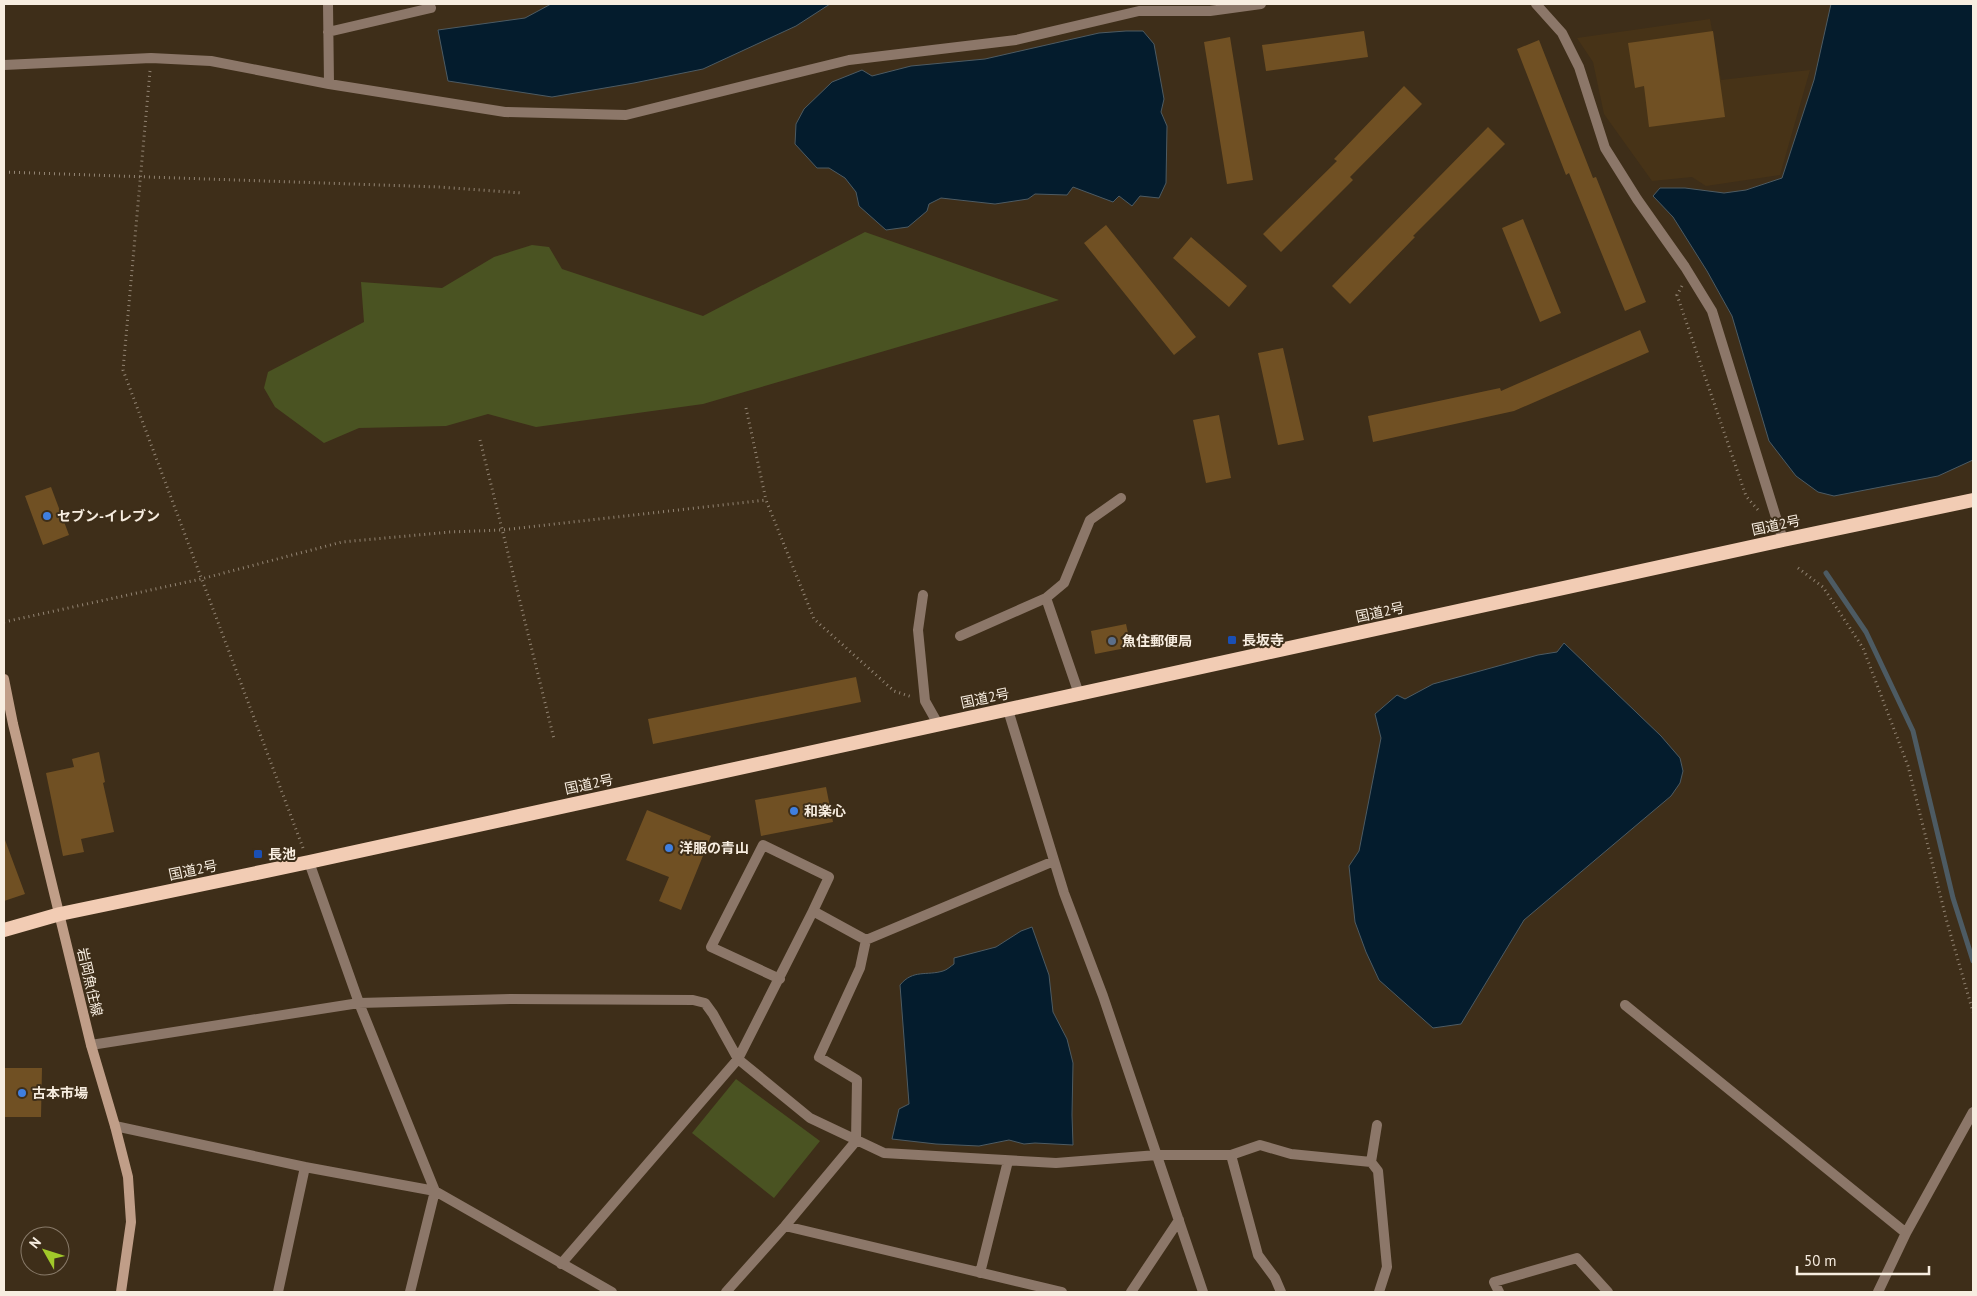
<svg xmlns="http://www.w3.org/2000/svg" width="1977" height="1296" font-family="'PT Sans','Noto Sans JP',sans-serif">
  <rect width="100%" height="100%" fill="#3e2e19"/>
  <path fill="#473317" d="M1710,19l11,61 89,-10 -30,105 -74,11 -14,-9 -40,4 -48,-67 -11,-52 -16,-24z"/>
  <path fill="#4a5322" d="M865,232l194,68 -356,104 -167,23 -48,-13 -42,12 -87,2 -35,15 -49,-36 -11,-19 4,-16 96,-50 -3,-40 81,6 52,-31 38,-12 17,2 13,22 141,47z
    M736,1079l84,62 -46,57 -82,-65z"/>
  <path fill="#041c2d" stroke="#4d5b63" d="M551,4h279l-34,22 -93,43 -69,14 -82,14 -104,-16 -10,-51 87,-12z
    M1831,4h142v456l-35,16 -104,20 -16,-4 -22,-16 -27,-35 -37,-125 -25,-45 -34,-54 -20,-21 7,-8h25l39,5 22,-3 36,-12 32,-98z
    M1126,31h17l11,13 10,55 -3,13 6,14 -1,57 -7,15 -19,-2 -8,10 -13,-10 -6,6 -40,-15 -6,8 -32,-1 -7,5 -33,5 -54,-6 -12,6 -2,7 -19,16 -22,3 -27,-24 -3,-14 -11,-14 -16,-10h-12l-22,-24 1,-20 8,-15 28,-27 30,-12 10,6 39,-10 74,-7 114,-26z
    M1564,643l97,93 19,22 3,13 -3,12 -9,13 -147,124 -63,104 -28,4 -54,-48 -13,-28 -11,-30 -6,-56 10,-15 22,-113 -6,-24 22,-19 8,4 28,-15 105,-29 19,-3z
    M1032,927l17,48 4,37 14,27 6,24 -1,52 1,30 -38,-2 -11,1 -15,-4 -30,6 -43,-2 -44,-5 7,-30 10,-5 -9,-119c13,-16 27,-9 43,-14 4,-1 8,-5 11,-7v-6l42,-11 25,-16z"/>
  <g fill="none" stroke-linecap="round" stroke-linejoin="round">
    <path stroke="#4d5b63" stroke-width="5" d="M1826,573l40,59 47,99 40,167 20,63"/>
  </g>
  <path fill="#705023" d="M1364,31l4,26 -102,14 -4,-26z
    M1713,31l12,86 -76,10 -5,-41 -9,2 -7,-45z
    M1230,37l23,143 -26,4 -23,-142z
    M1539,40l54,138 3,-1 50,125 -21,9 -56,-138 -3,2 -49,-126z
    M1404,86l18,18 -72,73 3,3 -72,72 -18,-18 74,-73 -3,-2z
    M1488,127l17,17 -92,92 2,1 -65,67 -18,-18z
    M1523,219l38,94 -21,9 -38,-94z
    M1106,225l90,112 -22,18 -90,-112z
    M1191,237l56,49 -18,21 -56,-49z
    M1640,330l9,22 -135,59 -141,31 -5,-26 132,-28 1,3z
    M1283,348l21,92 -26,5 -20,-92z
    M1219,415l12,63 -25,5 -13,-63z
    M51,487l18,48 -26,10 -18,-49z
    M1126,624l5,23 -36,7 -4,-23z
    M856,677l5,25 -208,42 -5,-25z
    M99,752l6,30 -2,1 11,49 -33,7 3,13 -21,4 -17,-83 28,-6 -2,-8z
    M826,787l7,35 -72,14 -6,-36z
    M647,810l64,26 -30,74 -22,-9 10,-24 -43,-17z
    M4,840h1l20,54 -21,7z
    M4,1068h38l-1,49h-37z"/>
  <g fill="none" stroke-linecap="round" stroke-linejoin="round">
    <path stroke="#938574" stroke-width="3" stroke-dasharray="1 4" stroke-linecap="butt" d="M150,71l-27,299 180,478
      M4,172l435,15 83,6
      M1682,286l-5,9 69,201 12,14
      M746,408l20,92
      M480,440l74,299
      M1798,568l25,19 40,61 45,118 39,156 26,90
      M4,622l197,-43 141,-37 108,-10 52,-2 264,-30 48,119 80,72 18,6"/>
    <path stroke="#8c7769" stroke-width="10" d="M923,595l-5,35 7,71 13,23
      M1046,598l33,96
      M960,636l86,-38 18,-15 26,-63 31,-22"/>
    <path stroke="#8c7769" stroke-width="10" d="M328,4l1,80
      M1536,4l26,29 17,34 26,81 32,51 48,68 27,44 71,229
      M328,32l103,-24
      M4,65l147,-7 60,3 118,23 176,28 121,3 223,-55 167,-20 123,-29h71l51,-7
      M1008,710l56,183 39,103 100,296
      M309,862l50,141 76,188 -25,101
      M780,979l-69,-32 52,-102 66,32 -16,34
      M1625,1005l281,228
      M91,1045l268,-42 153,-4 181,1 12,3 8,11 25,45 72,59 74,35 172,10 101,-8h74l29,-10 31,9 80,8 6,-37
      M115,1126l190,41 130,24 177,101
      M1231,1155l27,100 17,23 6,14
      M1371,1162l7,9 9,96 -8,25
      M785,1226l277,66
      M561,1264l177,-205 75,-148 53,29 188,-79
      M980,1273l28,-112
      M278,1292l27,-125
      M726,1292l59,-66 71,-85 1,-61 -38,-23 41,-89 6,-28
      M1131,1292l48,-72
      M1499,1292l-5,-10 83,-24 31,34
      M1878,1292l28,-59 67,-121"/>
    <path stroke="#c09e88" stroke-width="10" d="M4,679l9,45 78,321 24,81 13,51 3,45 -10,70"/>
    <path stroke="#f2ccb4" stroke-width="14" d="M4,930l56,-16 249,-52 1474,-322 190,-40"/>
  </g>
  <g fill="#3f7fe0" stroke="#3e2e19" stroke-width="2">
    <circle cx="47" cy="516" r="5"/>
    <circle cx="794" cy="811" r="5"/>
    <circle cx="669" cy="848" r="5"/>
    <circle cx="22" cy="1093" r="5"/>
  </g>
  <g fill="#1a4fb4" stroke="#3e2e19" stroke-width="2">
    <rect x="1227" y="635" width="10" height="10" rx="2.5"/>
    <rect x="253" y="849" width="10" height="10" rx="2.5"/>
  </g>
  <circle fill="#5c6f8a" stroke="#3e2e19" stroke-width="2" cx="1112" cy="641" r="5"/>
  <g text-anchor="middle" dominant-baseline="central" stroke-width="4" stroke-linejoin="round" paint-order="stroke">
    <g font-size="14" font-weight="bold" fill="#f7ede0" stroke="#3e2e19" text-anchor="start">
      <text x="57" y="516">セブン-イレブン</text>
      <text x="1242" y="640">長坂寺</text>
      <text x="1122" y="641">魚住郵便局</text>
      <text x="804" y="811">和楽心</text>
      <text x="679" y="848">洋服の青山</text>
      <text x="268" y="854">長池</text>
      <text x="32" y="1093">古本市場</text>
    </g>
    <g font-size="14" fill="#f7ede0" stroke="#3e2e19">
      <text transform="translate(1776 525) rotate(-12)">国道2号</text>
      <text transform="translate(1380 612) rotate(-12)">国道2号</text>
      <text transform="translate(985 698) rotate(-12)">国道2号</text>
      <text transform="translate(589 784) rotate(-12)">国道2号</text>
      <text transform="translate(193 870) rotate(-12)">国道2号</text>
      <text transform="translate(90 982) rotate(77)">岩岡魚住線</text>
    </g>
  </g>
  <rect width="1977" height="1296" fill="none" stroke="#f7ede0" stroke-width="10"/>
  <g transform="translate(45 1251) rotate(309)"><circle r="24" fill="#3e2e19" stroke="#887a69"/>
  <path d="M0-4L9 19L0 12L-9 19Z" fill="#a1c92a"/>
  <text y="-8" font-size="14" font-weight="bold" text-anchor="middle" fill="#f7ede0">N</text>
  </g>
  <path d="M1797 1266v8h132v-8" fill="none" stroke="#f7ede0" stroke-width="2.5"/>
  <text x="1804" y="1266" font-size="15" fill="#f7ede0" stroke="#3e2e19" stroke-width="4" paint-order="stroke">50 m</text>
</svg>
